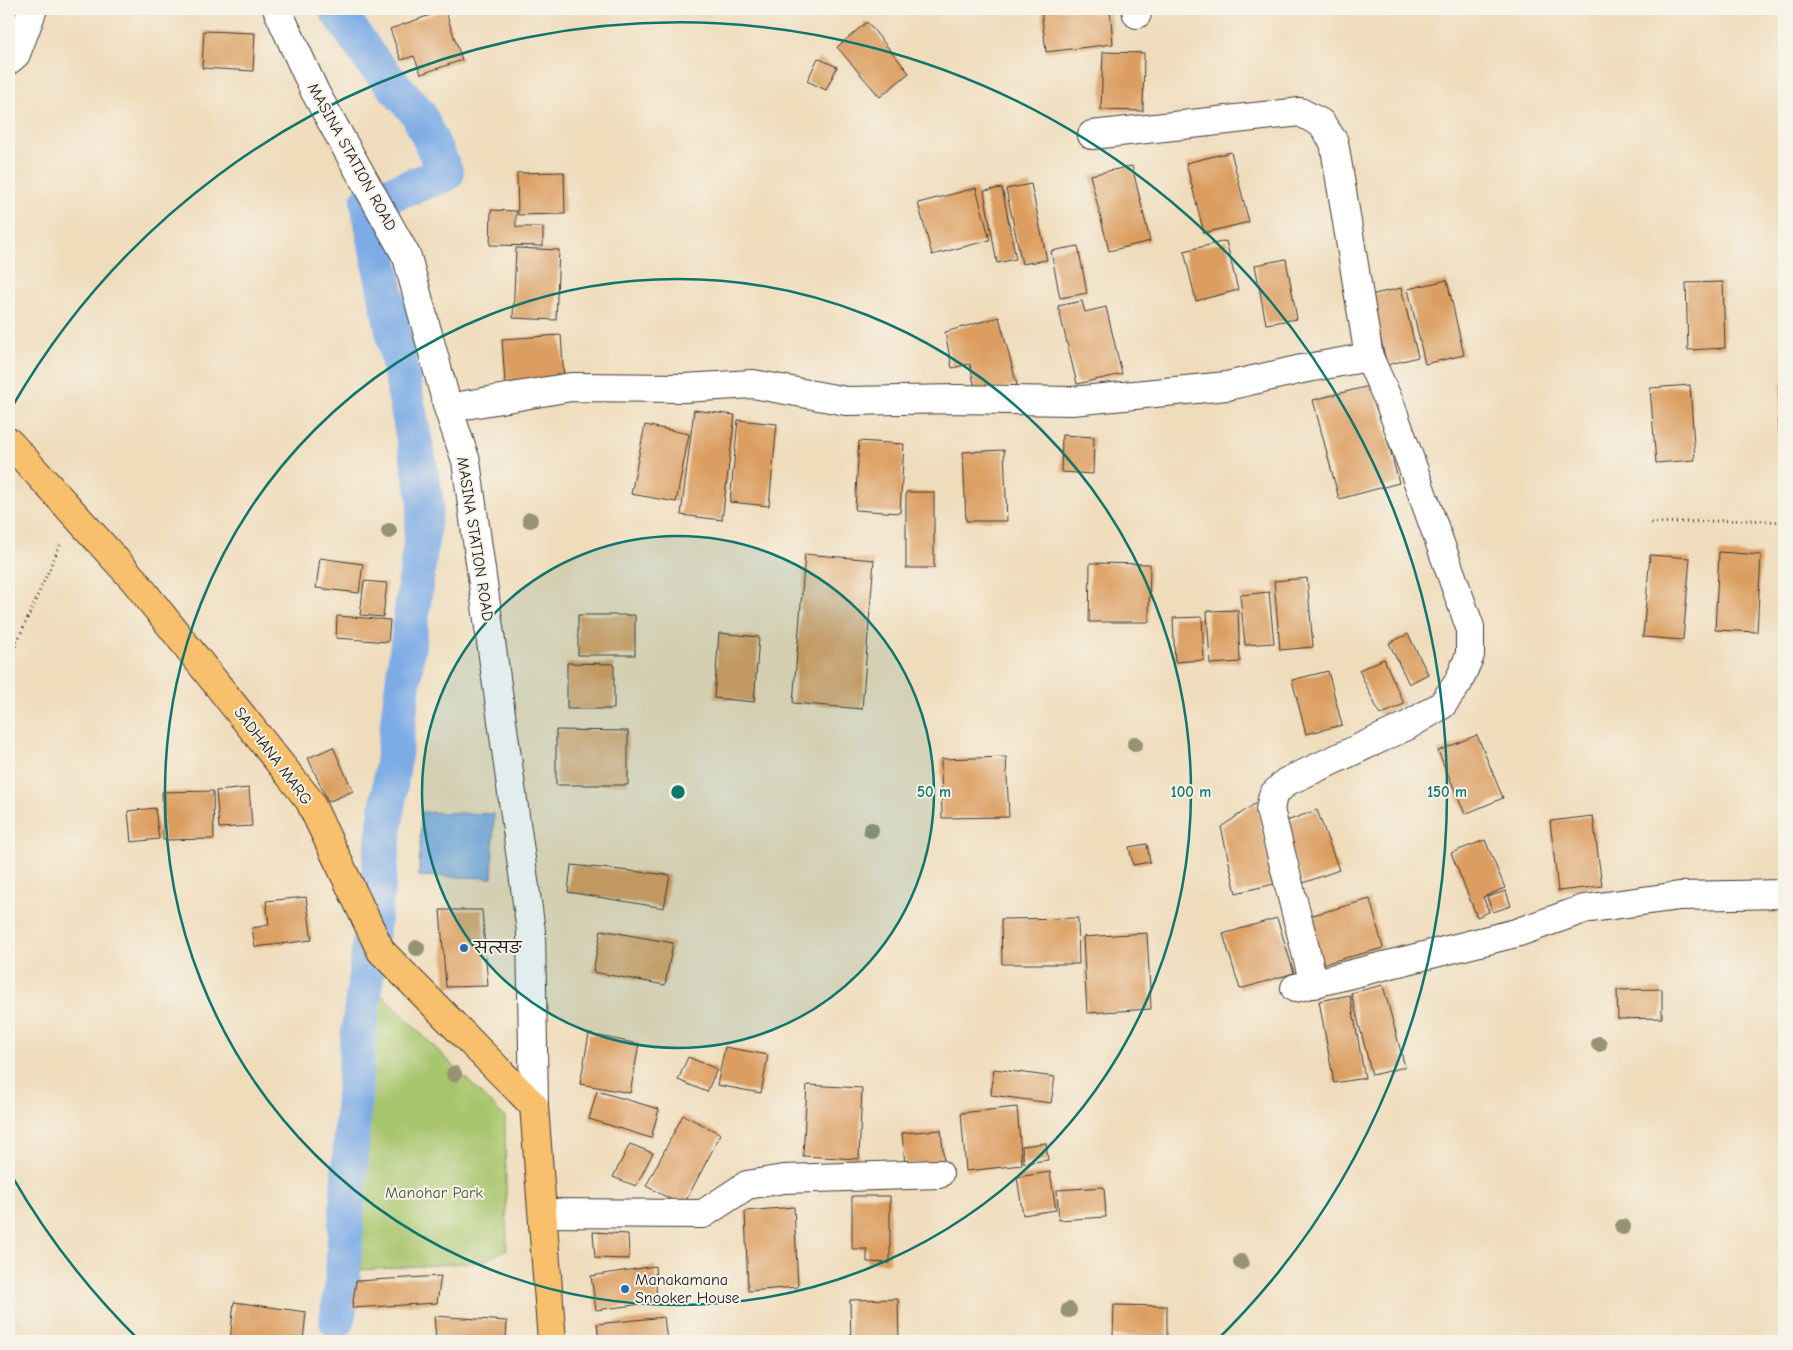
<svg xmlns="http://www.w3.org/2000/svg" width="1793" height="1350" font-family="'Comic Neue','Playpen Sans Deva',sans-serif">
  <rect width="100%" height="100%" fill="#f7f3e8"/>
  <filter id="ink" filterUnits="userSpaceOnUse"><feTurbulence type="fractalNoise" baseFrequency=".02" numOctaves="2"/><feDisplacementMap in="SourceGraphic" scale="10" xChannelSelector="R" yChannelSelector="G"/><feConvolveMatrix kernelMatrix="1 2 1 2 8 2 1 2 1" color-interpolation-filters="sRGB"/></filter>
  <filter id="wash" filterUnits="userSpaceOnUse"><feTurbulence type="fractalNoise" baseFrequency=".0096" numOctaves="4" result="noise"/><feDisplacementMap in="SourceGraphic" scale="20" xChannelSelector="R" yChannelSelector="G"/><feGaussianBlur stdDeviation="1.12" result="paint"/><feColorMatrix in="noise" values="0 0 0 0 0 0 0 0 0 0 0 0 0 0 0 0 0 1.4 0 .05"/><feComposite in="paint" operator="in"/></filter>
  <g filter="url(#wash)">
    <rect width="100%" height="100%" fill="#efdcbb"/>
    <path fill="#a7c56c" stroke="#627044" d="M379,992l126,125 2,132 -26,13 -120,8 1,-80z"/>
    <path fill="#7babe6" stroke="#4c6481" d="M421,812l73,2 -2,64 -73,-2z"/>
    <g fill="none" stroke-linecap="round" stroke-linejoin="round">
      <path stroke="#7babe6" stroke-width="36" d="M336,9l37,53 45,51 28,61 -78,28 58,299 -69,546 -15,240 -5,34"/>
    </g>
    <g id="blocks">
      <path fill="#db9e61" d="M1041,9h69l3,35 -67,8z
        M445,10l17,50 -41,14 -7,-18 -13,4 -11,-31z
        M867,22l42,51 -29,24 -43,-50z
        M204,31l51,2 -2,38 -51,-3z
        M1103,52l41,1 -1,58 -42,-1z
        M818,58l19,9 -11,23 -19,-9z
        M1231,152l18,70 -45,11 -18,-70z
        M1132,166l18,75 -41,10 -19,-76z
        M564,172l1,42 -47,1 -1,-42z
        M1031,184l16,76 -25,4 -16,-75z
        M976,188l14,52 -58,15 -14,-52z
        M1002,188l14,71 -19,4 -13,-72z
        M491,210l25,1v16h27v19l-53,-1z
        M1226,241l12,49 -42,11 -12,-50z
        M1078,246l9,47 -27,5 -9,-47z
        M516,248l43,2 -3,70 -43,-2z
        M1286,259l11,60 -31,5 -11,-59z
        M1447,280l17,75 -39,9 -17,-75z
        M1723,282l2,66 -37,2 -2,-67z
        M1401,288l17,69 -31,8 -17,-70z
        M1082,301l3,11 21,-5 16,67 -45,10 -19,-78z
        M999,317l18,68 -41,8 -6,-29 -18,4 -7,-36z
        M561,335l3,45 -59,4 -3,-45z
        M1781,382h3v50l-6,-1z
        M1373,385l26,98 -60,16 -26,-99z
        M1690,385l5,75 -39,3 -6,-75z
        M694,410l41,5 -13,105 -41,-5z
        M738,420l39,4 -8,82 -39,-4z
        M645,425l44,9 -13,68 -45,-8z
        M1062,435l32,2 -1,37 -32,-2z
        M859,441l45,3 -4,69 -45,-3z
        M1004,450l3,71h-41l-3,-69z
        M906,492h28v76h-28z
        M1719,552l42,3 -4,77 -42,-2z
        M805,554l69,6 -12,149 -69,-6z
        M1650,555l40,3 -7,82 -40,-3z
        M320,558l43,6 -4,29 -43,-5z
        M1090,563l60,1 -1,58h-60z
        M1307,578l6,69 -33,3 -6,-69z
        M364,581l23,2 -4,34 -23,-2z
        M1269,592l5,51 -29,2 -5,-50z
        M1238,610l2,52 -30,2 -3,-53z
        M578,615h57v40h-57z
        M337,616l53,4 -2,22 -52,-4z
        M1202,617l2,43 -29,2 -2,-44z
        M719,633l40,4 -5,65 -40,-4z
        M1408,634l20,40 -19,10 -20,-41z
        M1384,659l20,45 -24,11 -21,-45z
        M567,663l47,1v45h-47z
        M1328,671l14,54 -36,9 -14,-54z
        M556,730l72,1v54h-72z
        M1477,735l26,63 -38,16 -27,-63z
        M333,747l20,44 -25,11 -20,-44z
        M1006,757l3,60 -67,1 -1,-59z
        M249,788l3,38 -33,2 -3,-37z
        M213,791l1,48 -51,1 -1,-48z
        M1256,803l18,81 -38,9 -15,-66z
        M155,808l4,31 -28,3 -3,-31z
        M1317,810l22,60 -36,13 -22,-60z
        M1593,816l9,70 -44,5 -8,-70z
        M1485,840l20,48 -22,9 6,15 -12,5 -26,-64z
        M1147,844l3,18 -17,3 -4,-18z
        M571,865l99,10 -6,33 -96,-16z
        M1506,891l5,15 -18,6 -6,-15z
        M306,897l6,43 -57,7 -3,-19 17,-3 -3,-24z
        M1370,899l13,49 -64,17 -13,-48z
        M440,910h42l6,76 -42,1z
        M1078,918l1,46h-77l-1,-45z
        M1277,918l17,55 -54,16 -17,-55z
        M601,930l72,13 -8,42 -72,-13z
        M1147,933l4,76 -64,4 -4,-76z
        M1383,985l22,82 -33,8 -21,-82z
        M1662,989v29l-44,1 -1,-29z
        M1350,995l15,83 -31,5 -15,-82z
        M589,1034l50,10 -9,49 -50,-9z
        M725,1047l43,8 -7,38 -44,-8z
        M688,1057l29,12 -10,23 -29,-12z
        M994,1069l61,8 -4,26 -60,-8z
        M807,1085l55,3 -3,71 -56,-3z
        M597,1091l62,18 -8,29 -62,-19z
        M1017,1107l5,58 -56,6 -5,-58z
        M683,1115l38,19 -38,72 -37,-20z
        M941,1130l3,31 -39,3 -3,-31z
        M1046,1143l2,17 -24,3 -2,-17z
        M630,1144l23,9 -17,33 -23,-9z
        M1050,1172l6,38 -33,5 -6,-38z
        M1104,1187l2,30 -47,3 -2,-30z
        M852,1196h38v67l-23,-1v-13h-15z
        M794,1207l4,80 -50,4 -3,-80z
        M593,1232l35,2 1,25 -34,-1z
        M655,1266l2,36 -61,8 -5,-34z
        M441,1276l-4,27 -85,5 4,-27z
        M898,1299l1,42h-48l-1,-41z
        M234,1302l72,10 -3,29h-73z
        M1114,1305l53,1v31l-54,-1z
        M434,1316l73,5 -1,20h-70z
        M664,1317l3,24h-68l-2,-17z"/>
    </g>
  </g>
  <g filter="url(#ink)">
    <use href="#blocks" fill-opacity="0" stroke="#3c3934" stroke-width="1"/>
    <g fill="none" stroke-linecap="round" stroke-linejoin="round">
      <defs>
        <path id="minor" d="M277,9l38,83 92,165 41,151 18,53 65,470 3,175
          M1136,9l1,5
          M9,60l7,-6 17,-45
          M1092,135l208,-23 21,11 13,19 35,215 21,47 80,223v28l-12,28 -16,22 -35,21 -121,56 -13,13 -3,15 44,174
          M448,408l123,-21 113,1 69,-4 93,17 111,-2 115,2 155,-15 75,-17 67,-12
          M1295,988l221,-55 68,-24 95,-13 105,-2
          M543,1213l160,1 44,-29 37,-6 155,-5"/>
        <path id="major" d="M9,442l125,138 175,220 72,151 153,155 18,235"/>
      </defs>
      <use href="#minor" stroke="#3c3934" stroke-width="30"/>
      <use href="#major" stroke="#3c3934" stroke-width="30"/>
      <path stroke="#3c3934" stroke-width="3" stroke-dasharray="1 4" stroke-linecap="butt" d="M1651,523l98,-3 35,2
        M9,660l51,-115"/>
      <use href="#minor" stroke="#fff" stroke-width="28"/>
      <use href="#major" stroke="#f8bf6c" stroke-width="28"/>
    </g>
    <g fill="#969373">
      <circle cx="530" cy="520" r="8"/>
      <circle cx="389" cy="531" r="8"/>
      <circle cx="1135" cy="744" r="8"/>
      <circle cx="871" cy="830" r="8"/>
      <circle cx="417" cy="948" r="8"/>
      <circle cx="1599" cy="1044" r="8"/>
      <circle cx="454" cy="1074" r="8"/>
      <circle cx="1623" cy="1227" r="8"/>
      <circle cx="1241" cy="1262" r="8"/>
      <circle cx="1069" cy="1310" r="8"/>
    </g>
  </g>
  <circle cx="678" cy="792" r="256" fill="#0f766e" fill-opacity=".12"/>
  <g fill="none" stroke="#0f766e" stroke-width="2.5">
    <circle cx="678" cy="792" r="256"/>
    <circle cx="678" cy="792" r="513"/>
    <path d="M139 1340A769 769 0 0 1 12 1176M12 407A769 769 0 1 1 1217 1340"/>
  </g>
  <g fill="#1f6fb2" stroke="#f7f3e8" stroke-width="2">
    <circle cx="464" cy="948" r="5"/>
    <circle cx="625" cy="1289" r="5"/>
  </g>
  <g text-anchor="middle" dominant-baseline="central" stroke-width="4" stroke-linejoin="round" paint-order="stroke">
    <g font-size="16" fill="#1c1c1c" stroke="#f7f3e8">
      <text transform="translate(352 157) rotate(61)">MASINA STATION ROAD</text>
      <text transform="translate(475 539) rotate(81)">MASINA STATION ROAD</text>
      <text transform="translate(273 756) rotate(53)">SADHANA MARG</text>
    </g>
    <g font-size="16" fill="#1c1c1c" stroke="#f7f3e8" text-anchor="start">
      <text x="474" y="948">सत्सङ</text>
      <text x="635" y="1280">Manakamana<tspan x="635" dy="18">Snooker House</tspan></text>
    </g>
    <g font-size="16" fill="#4d5738" stroke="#f7f3e8">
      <text x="434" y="1193">Manohar Park</text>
    </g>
  </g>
  <circle cx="678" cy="792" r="8" fill="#0f766e" stroke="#f7f3e8" stroke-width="2.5"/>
  <g font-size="15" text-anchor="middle" font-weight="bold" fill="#0f766e" stroke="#f7f3e8" stroke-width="4" stroke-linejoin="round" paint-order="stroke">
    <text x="934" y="797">50 m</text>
    <text x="1191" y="797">100 m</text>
    <text x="1447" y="797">150 m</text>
  </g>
  <rect width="1793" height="1350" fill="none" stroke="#f7f3e8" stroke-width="30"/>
</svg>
